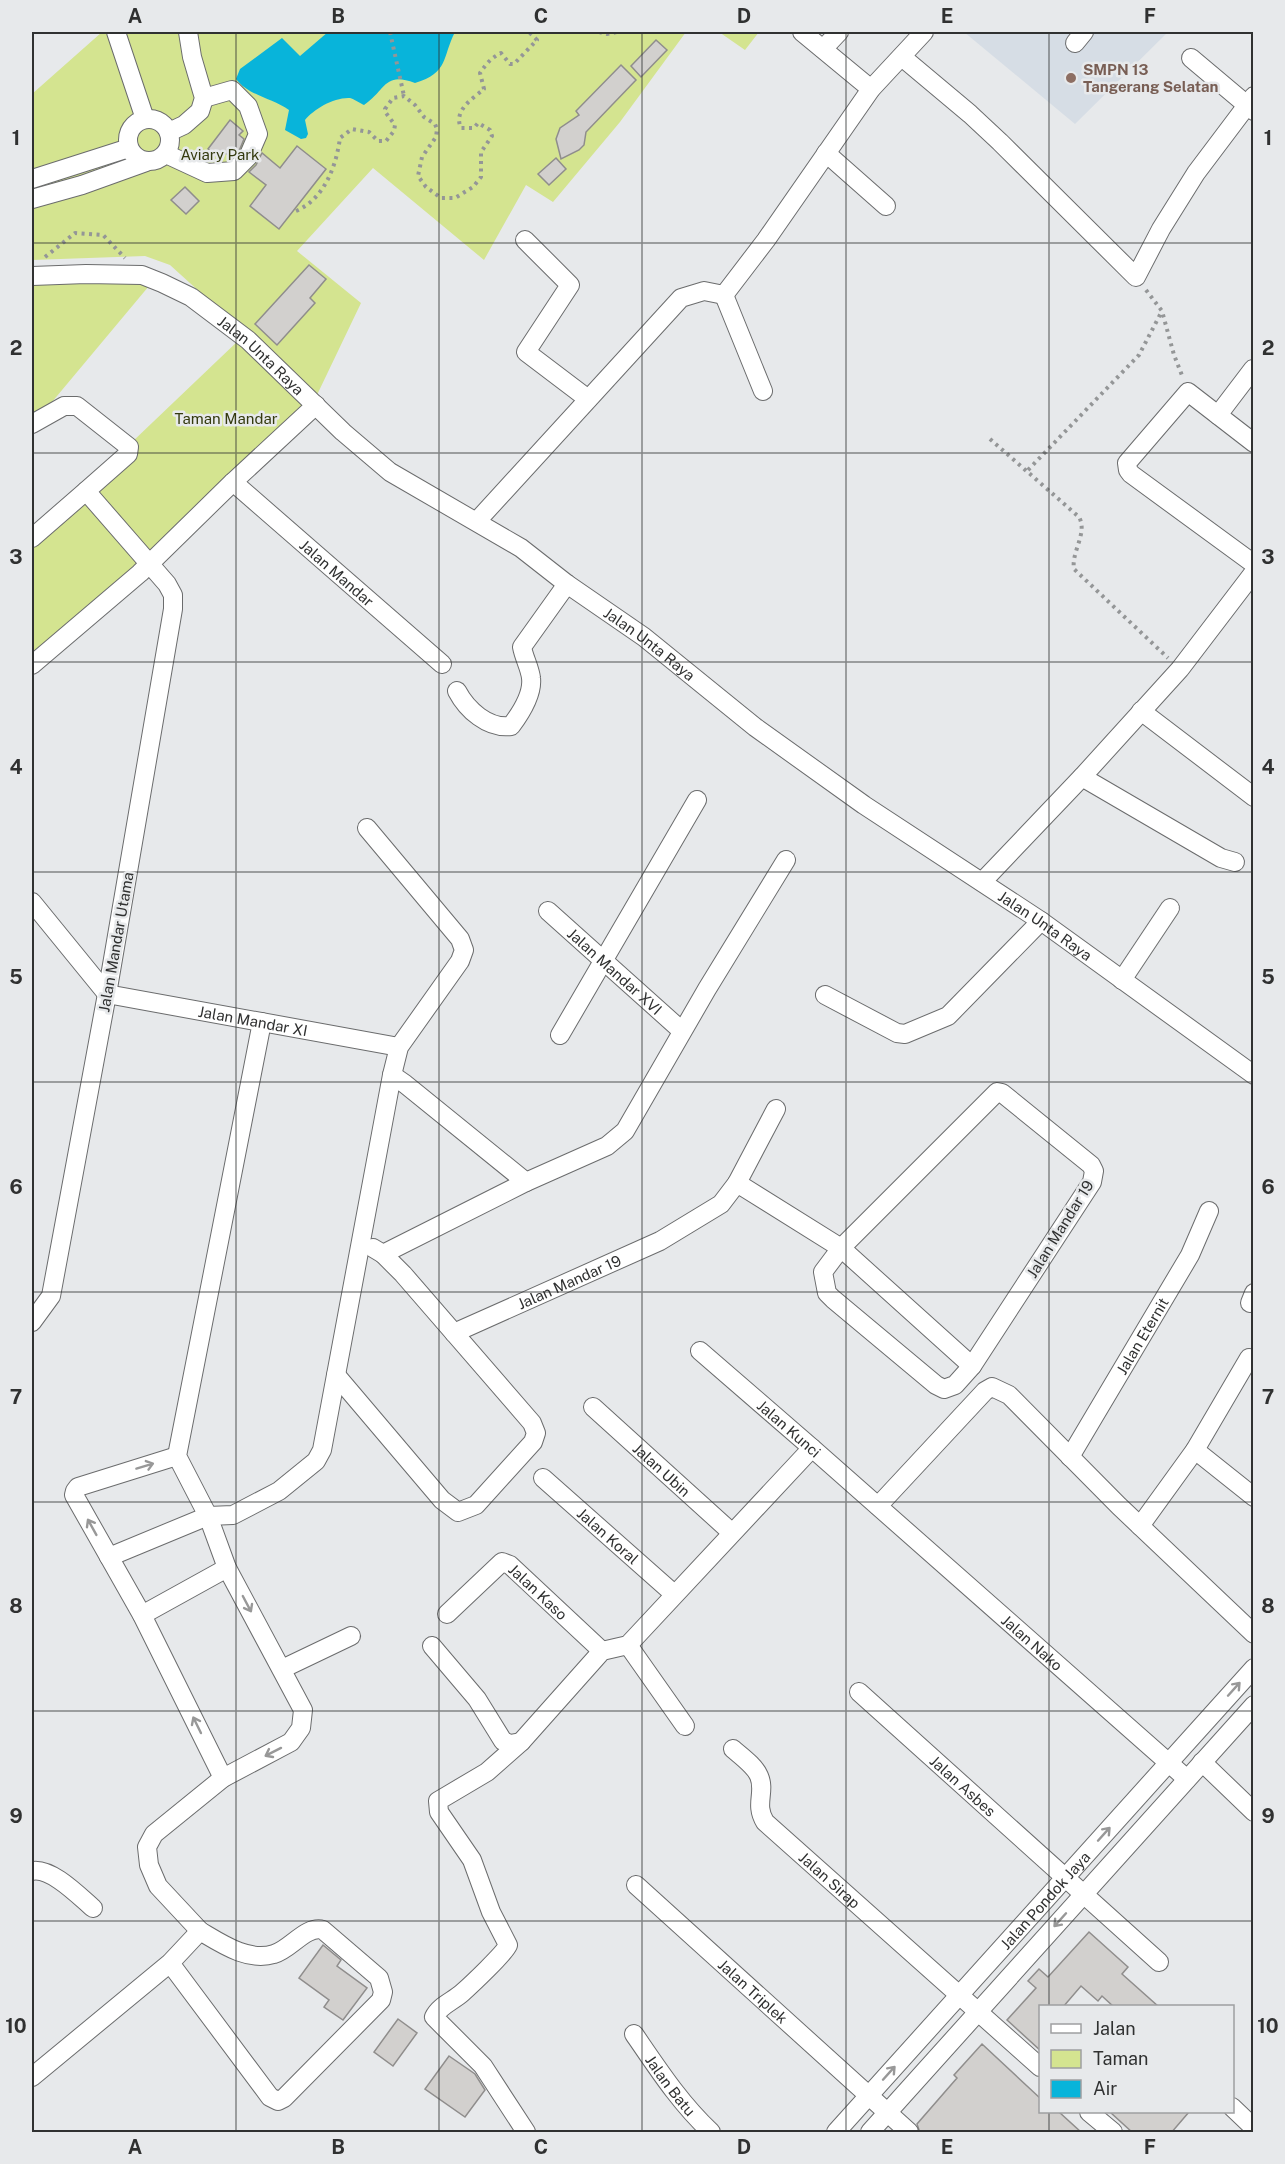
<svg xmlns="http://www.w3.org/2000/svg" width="1285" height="2164" font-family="'Public Sans',sans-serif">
  <rect width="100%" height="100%" fill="#e7e9eb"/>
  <path fill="#d6dde5" d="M964,32h204l-93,92z"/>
  <path fill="#d4e490" d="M102,32h584l-66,90 -67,80 -27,-17 -42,75 -111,-92 -76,83 64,52 -45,94 -146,-132 -25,-9 -113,4v-166z
    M719,32h40l-14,18z
    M159,274l-107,128 -20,13v-137z
    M240,339l76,61 -168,156 -60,-72z
    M86,486l61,72 -115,101v-125z"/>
  <path fill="#08b4da" d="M328,32h127c-13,25 -6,41 -40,51 -31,-12 -29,7 -51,22 -4,-2 -10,-6 -14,-7 -16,-1 -36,11 -45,22l3,14 -2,4 -5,1 -16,-9 4,-20c-17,-12 -40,-14 -53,-31l4,-10 42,-31 18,18z"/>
  <path fill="#d2d0ce" stroke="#8f8d8c" stroke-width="1.5" d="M656,40l11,10 -26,27 -10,-11z
    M621,65l15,15 -50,52 -2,13 -5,5 -18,9 -5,-20 4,-11 19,-13 -3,-4z
    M230,120l13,11 -4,4 5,4 -5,12 -7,7 -7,-5 -5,6 -12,-10z
    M297,146l29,23 -47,60 -29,-23 16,-21 -17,-13 7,-7 6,-12 18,15z
    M556,158l10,11 -17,16 -11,-11z
    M185,187l14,14 -13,13 -15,-14z
    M309,265l17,14 -16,19 5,5 -38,42 -22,-21z
    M1089,1932l39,35 -6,7 37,33h-45l-12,-11 -4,5 -17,-15 -18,21h-22v44l-34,-31 29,-32 -8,-7 11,-12 9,8z
    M323,1945l18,15 -4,6 30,22 -24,32 -19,-13 5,-7 -30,-22z
    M398,2019l19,14 -24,33 -19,-14z
    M982,2044l59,55v13h18l23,21h-162l-3,-9 40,-46 -3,-3z
    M449,2056l26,18 10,16 -20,27 -40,-28z
    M1110,2112h79l-18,21h-38z"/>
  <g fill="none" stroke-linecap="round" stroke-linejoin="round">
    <defs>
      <g id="minor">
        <path d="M116,32l29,87"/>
        <path d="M802,32l69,57"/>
        <path d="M1075,43l9,-11"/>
        <path d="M823,49l16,-17"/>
        <path d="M902,57l68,57 30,28 136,135 25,-48 35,-56 58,-77"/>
        <path d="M1191,58l63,53"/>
        <circle cx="149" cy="140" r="21"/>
        <path d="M169,132l15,-7 16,-14 4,-13 -12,-41 -4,-25"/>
        <path d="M826,153l60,53"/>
        <path d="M166,154l41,19 27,-2 14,-14 10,-23 -10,-28 -16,-16 -28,8"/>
        <path d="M32,179l97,-31"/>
        <path d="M32,199l50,-14 64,-23"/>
        <path d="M525,240l45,45 -44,67 62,47"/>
        <path id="s1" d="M32,276l54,-2 56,1 20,8 29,14 57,43 95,92 47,40 131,76 46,36 77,53 111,90 109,78 177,116 213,154"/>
        <path d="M724,295l39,96"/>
        <path d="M1218,415l35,-46"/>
        <path d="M32,424l32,-18h13l52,41 -1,7 -42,37"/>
        <path d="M1254,443l-66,-51 -61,71 1,7 3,4 123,90"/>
        <path id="s2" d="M233,482l209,182"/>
        <path d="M477,521l204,-223 23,-7 20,4 42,-55 105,-151 53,-57"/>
        <path d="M32,538l54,-47 81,93 6,11v14l-66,385 -56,302 -19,26"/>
        <path d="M32,665l108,-92 93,-91 83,-77"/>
        <path d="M457,691c10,19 31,38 54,35 9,-12 22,-32 20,-48 -1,-10 -7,-20 -9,-31l45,-63"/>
        <path d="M1141,711l113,86"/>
        <path d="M1082,777l139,81 14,4"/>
        <path d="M982,882l100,-105 98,-108 74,-97"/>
        <path id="s3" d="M32,902l75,92 292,53"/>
        <path id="s4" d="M548,911l134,120"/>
        <path d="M1122,980l48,-72"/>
        <path d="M825,995l72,38 8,1 43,-18 93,-95"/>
        <path d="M560,1035l137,-235"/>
        <path d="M997,1092l5,1 89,72 3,6 -2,11 -120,184 -17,19 -11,4 -8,-4 -103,-86 -6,-6 -4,-21 18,-24z"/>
        <path d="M526,1182l81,-36 18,-15 82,-142 79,-129"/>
        <path d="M737,1183l39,-74"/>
        <path d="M373,1248l10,6 143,-72 -121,-98 -13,-9"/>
        <path d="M1250,1303l4,-10"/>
        <path id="s5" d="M454,1333l206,-92 61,-37 16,-21 104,65 131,118"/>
        <path id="s6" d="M700,1351l112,97 375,331"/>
        <path d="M336,1375l106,125 16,12 18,-7 57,-63 3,-9 -4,-10 -129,-149 -20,-20"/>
        <path id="s7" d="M593,1407l138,125"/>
        <path d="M1195,1450l59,47"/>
        <path d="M177,1456l-99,31 -3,4 -1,4 68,120 81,163"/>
        <path id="s8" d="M1070,1457l120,-202 19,-44"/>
        <path id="s9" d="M543,1478l131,116"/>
        <path d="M878,1506l107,-115 7,-4 17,8 110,111 135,128"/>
        <path d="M1140,1526l55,-76 54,-92"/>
        <path d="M109,1557l99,-41 25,-1 46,-24 37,-30 6,-11 70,-375 7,-28 61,-86 4,-11 -4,-11 -93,-111"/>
        <path id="s10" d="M447,1614l55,-52 8,3 92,86"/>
        <path d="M142,1615l85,-47"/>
        <path d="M628,1645l57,81"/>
        <path d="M432,1646l45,53 26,42 7,3 11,-2"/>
        <path d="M282,1669l69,-33"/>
        <path id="s11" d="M859,1692l300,270"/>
        <path id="s12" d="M733,1749c8,7 22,17 26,27 7,16 -5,28 6,46l275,245"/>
        <path d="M1202,1762l52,50"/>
        <path d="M32,1871c19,-4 47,25 61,37"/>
        <path id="s13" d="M636,1885l273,247"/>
        <path d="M200,1931l-42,-45 -9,-21 -2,-18 7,-13 69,-56 68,-36 10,-14 2,-18 -76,-142 -19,-52 -31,-60 85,-434"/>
        <path id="s14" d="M634,2034c24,35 46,69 77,98"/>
        <path d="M32,2077l138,-114 30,-32c22,13 48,31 74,23 16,-4 32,-29 49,-24l56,48 4,14 -2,8 -97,98 -6,3 -8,-4 -100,-134"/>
        <path d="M1232,2107l22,21"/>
        <path d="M1089,2112l24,20"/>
        <path d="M526,2132l-43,-66 -49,-49c5,-11 19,-16 28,-24 9,-8 43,-40 46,-48l-17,-33 -19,-52 -33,-48 -1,-11 49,-29 34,-30 81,-91 26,-6 184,-197"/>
        <path id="s15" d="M836,2132l418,-464"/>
        <path d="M870,2132l384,-427"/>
      </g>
    </defs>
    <use href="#minor" stroke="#6b6c6d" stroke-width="20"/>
    <path stroke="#949697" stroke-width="4" stroke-dasharray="3 4.5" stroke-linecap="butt" d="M390,32l14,64
      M599,32l8,2 10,-2
      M296,211c28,-12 40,-44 44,-73l12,-9 17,3 9,9h8l8,-10 1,-6 -9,-12 -1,-4 8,-11 11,-2 11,9 9,12 11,7 2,5 -1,8 -14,20 -4,19 8,11 15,11h14l18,-11 8,-10v-25l11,-16 -2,-6 -12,-7 -4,5h-13c-8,-17 11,-29 23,-39l-4,-16c6,-9 11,-15 21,-20l9,11h4l23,-24 -8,-8
      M45,257l30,-24 28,2 22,23
      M1146,290l16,21 12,44 9,23
      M990,439l89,78c9,16 -8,35 -5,52l94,89
      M1028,470l111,-115 23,-44"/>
    <use href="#minor" stroke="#fff" stroke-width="18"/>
  </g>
  <defs><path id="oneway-shaft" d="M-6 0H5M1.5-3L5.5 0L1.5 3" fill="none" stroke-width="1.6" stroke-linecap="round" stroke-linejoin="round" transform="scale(1.5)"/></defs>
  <g stroke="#989898">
    <use href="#oneway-shaft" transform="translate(145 1466) rotate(-17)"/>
    <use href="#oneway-shaft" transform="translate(92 1527) rotate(-119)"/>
    <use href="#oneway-shaft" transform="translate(247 1604) rotate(62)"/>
    <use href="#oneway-shaft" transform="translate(1234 1689) rotate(-48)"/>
    <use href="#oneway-shaft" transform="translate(197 1725) rotate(-116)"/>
    <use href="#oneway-shaft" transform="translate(273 1752) rotate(153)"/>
    <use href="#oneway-shaft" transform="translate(1104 1834) rotate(-48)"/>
    <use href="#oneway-shaft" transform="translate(1060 1920) rotate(132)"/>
    <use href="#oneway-shaft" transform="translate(889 2073) rotate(-48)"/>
  </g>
  <path fill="none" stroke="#303131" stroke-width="1.5" stroke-opacity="0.55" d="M236,32v2100M439,32v2100M642,32v2100M846,32v2100M1049,32v1974M32,243h1222M32,453h1222M32,662h1222M32,872h1222M32,1082h1222M32,1292h1222M32,1502h1222M32,1711h1222M32,1921h1222M1049,2112v20"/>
  <circle fill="#8d6e63" stroke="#e7e9eb" stroke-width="2" cx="1071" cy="78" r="6"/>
  <g text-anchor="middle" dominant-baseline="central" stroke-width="5" stroke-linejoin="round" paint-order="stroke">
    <g font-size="15" font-weight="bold" fill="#785e54" stroke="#e7e9eb" text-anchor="start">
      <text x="1083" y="69">SMPN 13<tspan x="1083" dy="17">Tangerang Selatan</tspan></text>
    </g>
    <g font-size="15" fill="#343a0f" stroke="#e7e9eb">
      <text x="220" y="154">Aviary Park</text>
      <text x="226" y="418">Taman Mandar</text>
    </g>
    <g font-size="15" fill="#303131" stroke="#e7e9eb">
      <text stroke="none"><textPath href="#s1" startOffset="255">Jalan Unta Raya</textPath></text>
      <text stroke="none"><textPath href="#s2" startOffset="138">Jalan Mandar</textPath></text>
      <text stroke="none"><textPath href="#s1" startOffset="741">Jalan Unta Raya</textPath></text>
      <text stroke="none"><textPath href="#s1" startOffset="1227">Jalan Unta Raya</textPath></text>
      <text transform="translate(116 942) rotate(-80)">Jalan Mandar Utama</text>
      <text stroke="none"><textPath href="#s4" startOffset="90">Jalan Mandar XVI</textPath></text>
      <text stroke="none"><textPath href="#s3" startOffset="267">Jalan Mandar XI</textPath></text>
      <text transform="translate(1060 1229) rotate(-58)">Jalan Mandar 19</text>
      <text stroke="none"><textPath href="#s5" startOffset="126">Jalan Mandar 19</textPath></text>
      <text stroke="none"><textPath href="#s8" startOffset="141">Jalan Eternit</textPath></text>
      <text stroke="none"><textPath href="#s6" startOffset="118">Jalan Kunci</textPath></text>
      <text stroke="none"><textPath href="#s7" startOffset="93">Jalan Ubin</textPath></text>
      <text stroke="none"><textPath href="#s9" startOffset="87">Jalan Koral</textPath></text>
      <text stroke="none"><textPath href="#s10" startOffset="123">Jalan Kaso</textPath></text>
      <text stroke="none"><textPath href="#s6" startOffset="442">Jalan Nako</textPath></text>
      <text stroke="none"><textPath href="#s11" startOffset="140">Jalan Asbes</textPath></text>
      <text stroke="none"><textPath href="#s12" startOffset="172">Jalan Sirap</textPath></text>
      <text stroke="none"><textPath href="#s15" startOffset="312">Jalan Pondok Jaya</textPath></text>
      <text stroke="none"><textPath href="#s13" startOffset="158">Jalan Triplek</textPath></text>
      <text stroke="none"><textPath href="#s14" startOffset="63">Jalan Batu</textPath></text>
    </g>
  </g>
  <rect width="1285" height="2164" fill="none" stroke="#e7e9eb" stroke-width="66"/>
  <rect x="1039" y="2005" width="195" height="108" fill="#e7e9eb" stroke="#9e9fa1" stroke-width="1.5"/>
  <rect x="1051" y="2024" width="30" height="9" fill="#ffffff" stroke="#9e9fa1" stroke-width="1.5"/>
  <text x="1093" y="2035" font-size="18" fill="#303131">Jalan</text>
  <rect x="1051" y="2050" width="30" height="18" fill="#d4e490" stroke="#9e9fa1" stroke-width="1.5"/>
  <text x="1093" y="2065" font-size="18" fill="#303131">Taman</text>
  <rect x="1051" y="2080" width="30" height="18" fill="#08b4da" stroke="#9e9fa1" stroke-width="1.5"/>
  <text x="1093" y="2095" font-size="18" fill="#303131">Air</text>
  <rect x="33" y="33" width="1219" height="2098" fill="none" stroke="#303131" stroke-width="2"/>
  <g font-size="20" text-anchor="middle" font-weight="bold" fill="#303131">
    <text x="135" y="23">A</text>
    <text x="338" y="23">B</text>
    <text x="541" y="23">C</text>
    <text x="744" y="23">D</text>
    <text x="947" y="23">E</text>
    <text x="1150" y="23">F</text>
    <text x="16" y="145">1</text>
    <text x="1268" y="145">1</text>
    <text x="16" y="355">2</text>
    <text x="1268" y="355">2</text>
    <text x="16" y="564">3</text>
    <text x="1268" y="564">3</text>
    <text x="16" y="774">4</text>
    <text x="1268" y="774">4</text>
    <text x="16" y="984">5</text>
    <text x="1268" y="984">5</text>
    <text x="16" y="1194">6</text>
    <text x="1268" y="1194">6</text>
    <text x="16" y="1404">7</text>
    <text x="1268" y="1404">7</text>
    <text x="16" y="1613">8</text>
    <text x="1268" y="1613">8</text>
    <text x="16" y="1823">9</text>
    <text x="1268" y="1823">9</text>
    <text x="16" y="2033">10</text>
    <text x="1268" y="2033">10</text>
    <text x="135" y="2154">A</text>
    <text x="338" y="2154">B</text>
    <text x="541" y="2154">C</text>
    <text x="744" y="2154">D</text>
    <text x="947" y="2154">E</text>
    <text x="1150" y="2154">F</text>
  </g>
</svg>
